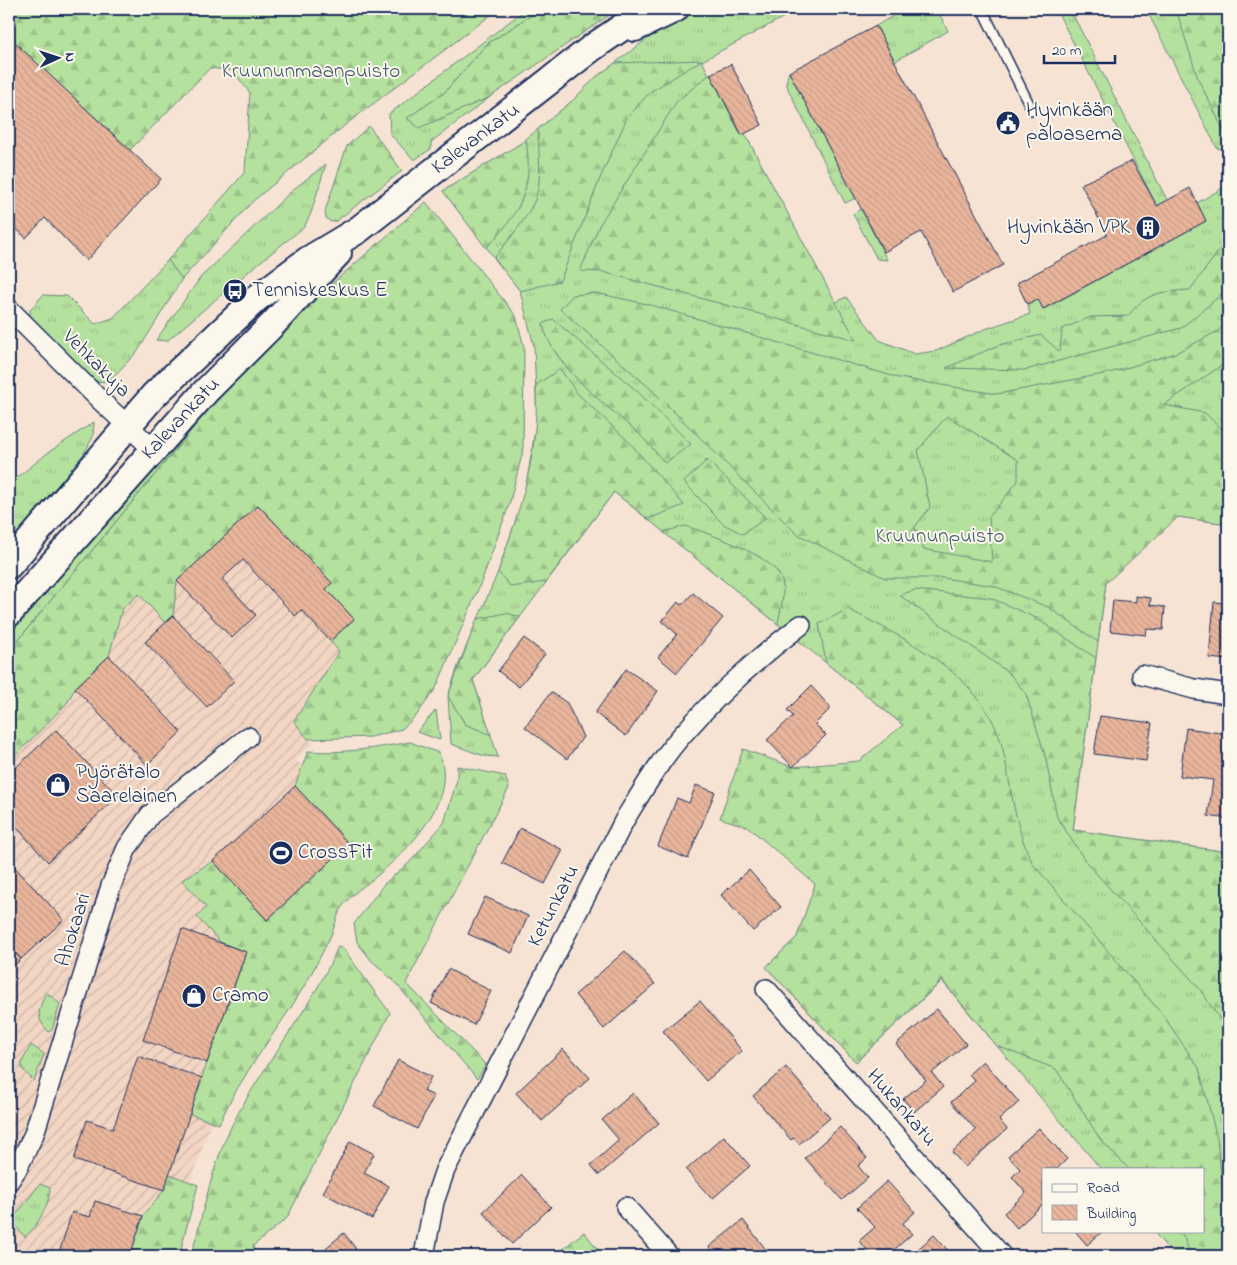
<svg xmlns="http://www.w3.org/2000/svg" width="1237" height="1265" font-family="'Indie Flower',sans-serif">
  <defs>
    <pattern id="industrial-furrows" width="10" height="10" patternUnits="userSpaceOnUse" patternTransform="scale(1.25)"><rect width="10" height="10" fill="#f2d5c3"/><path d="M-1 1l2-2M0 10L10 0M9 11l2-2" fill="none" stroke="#cfb7aa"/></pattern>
    <pattern id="grass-tufts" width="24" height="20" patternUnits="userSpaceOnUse" patternTransform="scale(1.25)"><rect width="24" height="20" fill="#b5e19e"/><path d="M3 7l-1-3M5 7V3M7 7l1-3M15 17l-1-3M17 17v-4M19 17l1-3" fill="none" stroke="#9bc18a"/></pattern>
    <pattern id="forest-firs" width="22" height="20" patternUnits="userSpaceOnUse" patternTransform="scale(1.25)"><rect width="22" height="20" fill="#b5e19e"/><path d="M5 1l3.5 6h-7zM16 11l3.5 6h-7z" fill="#9bc18a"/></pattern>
    <pattern id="building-back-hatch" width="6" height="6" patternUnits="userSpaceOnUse" patternTransform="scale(1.25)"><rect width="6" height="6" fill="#e9b59b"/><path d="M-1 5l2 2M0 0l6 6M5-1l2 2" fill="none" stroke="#c79c88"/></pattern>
  </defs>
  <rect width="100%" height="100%" fill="#f6e3d4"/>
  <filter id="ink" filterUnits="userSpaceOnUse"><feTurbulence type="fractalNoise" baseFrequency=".02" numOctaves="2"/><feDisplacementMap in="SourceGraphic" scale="10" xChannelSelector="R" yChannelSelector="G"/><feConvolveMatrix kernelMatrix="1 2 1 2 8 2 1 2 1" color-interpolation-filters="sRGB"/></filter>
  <g filter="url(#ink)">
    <path fill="url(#industrial-furrows)" d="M255,463l129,149 -90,109 19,23 -18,15 77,82 -100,109 -108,306h-155v-550z"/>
    <path fill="url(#grass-tufts)" stroke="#68887e" d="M526,9h15l-54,35 -43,49 -36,25 12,9 70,-30 -59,45v7l-17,11 -24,-26 -1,-20z
      M699,9h100l-97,52 39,74 4,-1 89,169 12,-6 33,43 36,14 21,-3 49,-22 45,-15 -3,-10 11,-5 6,10 162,-88 -9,-18 31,-18v339l-112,-16 -43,322 155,22v404h-54l-21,-25h50v-62h-102l-159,-188 -86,81 -90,-95 31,-30 43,-122 63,-90 -289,-233 -141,188 25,77 -14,-1 -33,-12 -3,-48 10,-30 40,-94 27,-79 12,-75 -3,-72 -14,-55 -77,-100 77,-47 52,-43 23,-23 52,-39z
      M904,9h33l11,22 -53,30 -19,-35z
      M1056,9h14l97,191 -10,6z
      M1146,9h82v141l-11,-2z
      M789,72l67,126 -11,5 -56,-112 -3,-9z
      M326,164l-15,49 -7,14 -49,39 -88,75 -11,-1 45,-63 94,-89z
      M861,209l26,51 -10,-1 -24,-45z
      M168,260l14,19 -44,72 -30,31 -13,-1 -65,-63v-8l13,-15 24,1 28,28 18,-6z
      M210,408l-201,243v-16z
      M94,422l-1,15 -10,18 -74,88v-59l40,-32z
      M436,710l4,30 -23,-8z
      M46,992l14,12 -8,26 -3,2c-15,-15 -10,-22 -3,-40z
      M31,1045l13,9 -10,27 -12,-12v-7z
      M40,1184l10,4c0,16 -13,39 -25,49l-14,-16z"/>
    <path fill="url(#forest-firs)" stroke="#68887e" fill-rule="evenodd" d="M9,9h490l-150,113 -96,79 -71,78 -14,-19 77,-88 5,-79 -17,-22 -23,-3 -80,82 -121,-113z
      M541,9h77l-128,88 -71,31 -12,-10 37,-25 43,-49z
      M1176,9h52v124l-5,-4 -25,-50z
      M702,60l-52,32 -23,26 -26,58 -41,105 -40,10 -26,-33c15,-18 31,-37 41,-58 8,-21 3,-50 3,-71l34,-28 23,-23 20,-15z
      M710,74l31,61 4,-1 111,206 -253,-68 -23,-1 20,-47 77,-123z
      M369,126l33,45 -66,50 -5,1 -5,-4 -1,-7 22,-65z
      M526,140c8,49 -6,73 -40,108l-43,-57z
      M426,202l90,114 8,31 -1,104 -14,54 -27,75 -46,108 -20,28 -14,13 -31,8 -63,2 -14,-18 45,-70 -9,-10 24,-22 -28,-30 6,-6 -74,-78 -81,76 -4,35 -8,7 -26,-29 -17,15 -13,47 -34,32 -8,15 -58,59v-111l201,-243 70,-74 47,-46z
      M1228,238v51l-47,39 -156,42 -79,-2 53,-23 42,-10 19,17 2,-23 29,-12 37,-1c18,-24 33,-24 62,-26z
      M596,293l55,12 248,73 98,16 112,-21 67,-20 42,-22 10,-10v42h-3l-61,42 41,8 23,22v89l-50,-7 -72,66 -8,59 -50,-35 -54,-21 -51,-8h-58l-88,-44 -144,-143 -93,-82 13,-14zM947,416l71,44v21l-29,36 3,45 -69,-13 -8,-22 15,-20 -12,-57z
      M553,319l85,73 53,52 -26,19c-9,-10 -18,-22 -28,-31 -31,-27 -86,-67 -94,-108z
      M560,369l17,24 52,49 55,63 -36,14 -34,-27 -68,90 -35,5 -13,-15c23,-66 41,-117 38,-187z
      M707,460l59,58 -23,16 -20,-10 -39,-42z
      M685,526c23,7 87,29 96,52 5,13 -1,33 -3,46l-115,-92z
      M915,590l76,8 45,20 60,40 -23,172 155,22v179l-29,-43 -113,-126 -29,-45 -12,-62 -19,-61 -17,-21 -110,-78z
      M848,609c61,32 138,67 155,141 9,40 11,77 30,114l129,150 37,54 18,70 6,55 1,63h-33l-8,-21 -17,-4h37v-62h-74l-29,-30 -44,-70 -59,-23 -55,-66 -86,82 -90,-95 31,-30 18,-53 -67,-57 -28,-9 23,-69 50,18 66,-6 44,-36 -77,-62 -7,-39z
      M506,613l14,4 -47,63 18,55 -26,-11 -17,-28 29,-77z
      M410,742l29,11c19,46 -27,93 -60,121 -12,11 -27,18 -37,33 -5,8 -7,19 -11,28 -8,17 -17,34 -26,50 -28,47 -64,89 -86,139l-30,-10 57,-162 -26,-10 -23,-25 9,-10 -24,-27 31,-19 54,59 81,-76 -53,-58 13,-35c34,3 69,-3 102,-9z
      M457,766l48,10 4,12 -103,195 80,82 -9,14 -84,-99 -22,-20 -14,-18 -3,-18 30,-40 25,-21 35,-40 13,-43z
      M338,947l5,1 47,65 -103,205 -34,28 2,10h-62v-7c11,-40 19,-82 37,-120 31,-63 80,-117 108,-182z
      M169,1174l29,11 -16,59 -1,12h-51l13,-40 21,-26z
      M584,1232l19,24h-49z"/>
    <path fill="url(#building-back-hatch)" stroke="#1b2f5e" d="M876,26l127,239 -50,27 -32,-60 -37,20 -95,-180z
      M9,37l152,142 -75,82 -41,-43 -19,20 -17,-16z
      M731,64l31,61 -20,10 -32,-61z
      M1132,161l25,45 33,-18 16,33 -163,88 -5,-10 -11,5 -10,-21 90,-48 -26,-51z
      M258,505l74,78 -6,6 28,30 -24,22 -29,-31 -6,6 -52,-56 -21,19 34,36 -24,23 -55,-57z
      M693,593l30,25 -46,55 -19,-16 19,-23 -15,-13 16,-19 4,3z
      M1136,596l15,2 -1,7 15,2 -2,23 -16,-1 -1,6 -36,-4 3,-31 23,2z
      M1214,602l14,1v57l-19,-2z
      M173,616l61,65 -27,26 -62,-65z
      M524,638l21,16 -26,33 -21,-16z
      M109,656l72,76 -34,33 -72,-77z
      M626,669l32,22 -32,45 -31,-23z
      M811,686l20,22 -16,16 11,11 -33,32 -26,-27 26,-24 -6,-6z
      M551,692l16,11 16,34 -16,22 -42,-32z
      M1100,716l52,7 -6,38 -52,-7z
      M1186,728l42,6v85l-20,-3 5,-36 -33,-4z
      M56,730l62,66 -70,66 -39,-43v-45z
      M696,785l19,7 -27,67 -30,-13 19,-48 12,5z
      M295,786l54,58 -82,76 -54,-59z
      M520,828l43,22 -18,34 -43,-21z
      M9,861l55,59 -43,39 -12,-13z
      M749,870l32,37 -28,24 -32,-36z
      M485,897l43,19 -16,37 -44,-19z
      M182,929l64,23 -39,111 -64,-23z
      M9,946l12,13 -12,12z
      M625,951l30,33 -51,45 -29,-34z
      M448,969l43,22 -17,34 -43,-22z
      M700,1001l42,50 -36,30 -43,-50z
      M937,1009l29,35 -34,29 11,14 -29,25 -11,-13 23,-19 -30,-36z
      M563,1049l27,29 -48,43 -26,-28z
      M138,1056l64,22 -38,112 -90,-30 13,-40 26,9z
      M398,1060l33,17 -7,14 10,5 -17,33 -43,-23z
      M983,1061l36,41 -20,18 8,9 -42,38 -13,-15 24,-22 -25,-28 24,-21 -6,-7z
      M786,1067l44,51 -31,26 -5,-6 -3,2 -38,-44z
      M633,1093l26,30 -60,52 -8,-10 28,-25 -17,-20z
      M840,1127l27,31 -9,8 10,12 -26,22 -37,-42z
      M1039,1128l28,31 -10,10h-14v35l-26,24 -13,-15 22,-20 -14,-16 8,-8 -12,-13z
      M724,1136l26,30 -38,33 -26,-29z
      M350,1141l24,13 -10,19 25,13 -17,33 -49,-26z
      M522,1175l29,32 -39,37 -29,-32z
      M887,1181l28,31 -12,11 9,11 -25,22h-14l-14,-15 16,-14 -18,-19z
      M95,1201l48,15 -13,40h-72l14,-44 18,5z
      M743,1220l28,36h-55l-7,-9z
      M1075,1231h28l-16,14z
      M344,1233l12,16 -7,6 1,1h-34z
      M934,1235l19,21h-43z"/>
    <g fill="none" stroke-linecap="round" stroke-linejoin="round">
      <defs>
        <path id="service" d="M982,9l50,101"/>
        <path id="minor" d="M9,309l92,92 52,48
          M1142,675l52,14 34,5
          M766,989l236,267
          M9,1181l8,-12 17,-35 77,-248 16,-38 23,-33 98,-78
          M626,1207l43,49
          M424,1256l10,-54 11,-32 180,-351c18,-29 35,-59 58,-85 35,-40 76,-77 118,-109"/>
        <path id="secondary" d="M635,28l40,-19
          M9,565l145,-170 103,-97 51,-38 50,-30 235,-183 56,-38
          M9,613l197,-222 67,-67 65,-71"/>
      </defs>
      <use href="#service" stroke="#1b2f5e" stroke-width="12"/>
      <use href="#minor" stroke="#1b2f5e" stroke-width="22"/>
      <use href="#secondary" stroke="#1b2f5e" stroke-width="30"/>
      <use href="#service" stroke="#fbf7ec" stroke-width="9"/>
      <use href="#minor" stroke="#fbf7ec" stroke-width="19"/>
      <use href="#secondary" stroke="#fbf7ec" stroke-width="26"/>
    </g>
  </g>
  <defs>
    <symbol id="civic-disc" viewBox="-11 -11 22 22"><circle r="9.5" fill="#1b2f5e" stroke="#fbf7ec"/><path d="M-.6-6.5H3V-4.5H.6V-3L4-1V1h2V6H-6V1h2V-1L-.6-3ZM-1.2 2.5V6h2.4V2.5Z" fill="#fff"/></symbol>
    <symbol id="building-disc" viewBox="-11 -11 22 22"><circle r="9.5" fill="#1b2f5e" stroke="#fbf7ec"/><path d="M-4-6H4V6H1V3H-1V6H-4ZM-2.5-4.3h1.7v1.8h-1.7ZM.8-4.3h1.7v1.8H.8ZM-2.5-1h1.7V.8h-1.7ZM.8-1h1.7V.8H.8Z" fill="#fff"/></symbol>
    <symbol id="bus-disc" viewBox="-11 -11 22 22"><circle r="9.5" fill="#1b2f5e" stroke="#fbf7ec"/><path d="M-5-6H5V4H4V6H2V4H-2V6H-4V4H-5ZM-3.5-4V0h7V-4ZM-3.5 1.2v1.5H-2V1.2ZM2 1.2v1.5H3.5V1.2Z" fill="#fff"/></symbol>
    <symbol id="shop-disc" viewBox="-11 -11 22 22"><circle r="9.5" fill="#1b2f5e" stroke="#fbf7ec"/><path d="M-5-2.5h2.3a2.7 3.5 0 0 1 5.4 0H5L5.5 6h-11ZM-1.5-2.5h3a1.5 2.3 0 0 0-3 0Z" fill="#fff"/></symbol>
    <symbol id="stadium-disc" viewBox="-11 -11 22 22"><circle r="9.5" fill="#1b2f5e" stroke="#fbf7ec"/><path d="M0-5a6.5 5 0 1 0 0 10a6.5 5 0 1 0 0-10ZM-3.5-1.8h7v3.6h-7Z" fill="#fff"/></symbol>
  </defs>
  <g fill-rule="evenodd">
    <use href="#civic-disc" x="994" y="109" width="28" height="28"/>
    <use href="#building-disc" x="1134" y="214" width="28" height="28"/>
    <use href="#bus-disc" x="221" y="277" width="28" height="28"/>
    <use href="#shop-disc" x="44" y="771" width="28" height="28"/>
    <use href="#stadium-disc" x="267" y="839" width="28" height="28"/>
    <use href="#shop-disc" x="180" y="982" width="28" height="28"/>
  </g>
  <g text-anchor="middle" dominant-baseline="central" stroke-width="4" stroke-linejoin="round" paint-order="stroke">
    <g font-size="21" fill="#425c6e" stroke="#fbf7ec">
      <text x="311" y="72">Kruununmaanpuisto</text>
      <text x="940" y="537">Kruununpuisto</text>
    </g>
    <g font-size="21" fill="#1b2f5e" stroke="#fbf7ec" text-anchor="start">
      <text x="1026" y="111">Hyvinkään<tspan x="1026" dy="24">paloasema</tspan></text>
      <text x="1130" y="228" text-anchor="end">Hyvinkään VPK</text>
      <text x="252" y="291">Tenniskeskus E</text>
      <text x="76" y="773">Pyörätalo<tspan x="76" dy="24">Saarelainen</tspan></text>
      <text x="298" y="853">CrossFit</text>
      <text x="212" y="996">Cramo</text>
    </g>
    <g font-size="21" fill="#1b2f5e" stroke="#fbf7ec">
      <text transform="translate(476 139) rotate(-37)">Kalevankatu</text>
      <text transform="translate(96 364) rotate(45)">Vehkakuja</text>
      <text transform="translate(181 419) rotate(-47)">Kalevankatu</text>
      <text transform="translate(554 906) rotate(-63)">Ketunkatu</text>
      <text transform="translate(74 930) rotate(-73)">Ahokaari</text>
      <text transform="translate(901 1108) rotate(49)">Hukankatu</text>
    </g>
  </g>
  <rect width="1237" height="1265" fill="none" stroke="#fbf7ec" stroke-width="30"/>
  <rect x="15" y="15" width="1207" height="1235" fill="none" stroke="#1b2f5e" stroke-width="2" filter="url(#ink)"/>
  <rect x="1042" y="1168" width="162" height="65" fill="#fbf7ec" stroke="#a1a7b3"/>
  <rect x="1052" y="1184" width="25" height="8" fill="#fbf7ec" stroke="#a1a7b3"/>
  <text x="1087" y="1192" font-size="15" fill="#1b2f5e">Road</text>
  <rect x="1052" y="1205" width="25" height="15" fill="url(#building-back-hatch)" stroke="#a1a7b3"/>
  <text x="1087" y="1218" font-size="15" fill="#1b2f5e">Building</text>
  <g transform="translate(58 58) rotate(87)" stroke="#fbf7ec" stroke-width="4" paint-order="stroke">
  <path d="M0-4L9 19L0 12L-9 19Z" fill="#1b2f5e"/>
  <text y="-8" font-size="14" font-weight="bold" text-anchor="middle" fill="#1b2f5e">N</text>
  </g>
  <path d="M1044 55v8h71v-8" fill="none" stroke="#1b2f5e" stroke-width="2.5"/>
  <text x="1052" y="55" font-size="15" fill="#1b2f5e" stroke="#fbf7ec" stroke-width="4" paint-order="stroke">20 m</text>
</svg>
